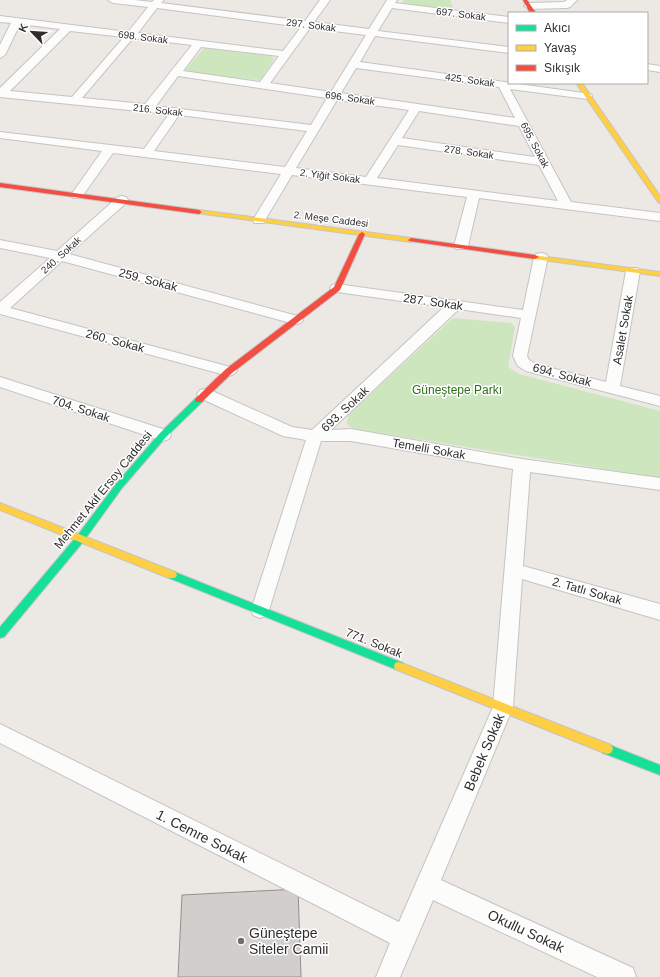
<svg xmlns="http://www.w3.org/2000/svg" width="660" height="977" font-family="Arial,sans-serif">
  <rect width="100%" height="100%" fill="#ece8e4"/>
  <path fill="#cee6be" d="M404,0h46l4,10 -4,2 -49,-6z
    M204,48l67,8 3,3 -12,19 -3,2 -72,-8 -2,-2z
    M453,318l58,5 4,4 -7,40 11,7 141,37v67l-299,-48 -9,-2 -5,-4 1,-9z"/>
  <path fill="#d1cecb" stroke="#92908e" d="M298,889l3,88h-123l4,-82z"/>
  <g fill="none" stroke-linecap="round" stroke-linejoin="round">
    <defs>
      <path id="street" d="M108,0h27l17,2 2,-2h10l-3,3 144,18 15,-21h10l-16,22 55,7 18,-29h10l-2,3 114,14v6l-117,-15 -14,23 131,16v6l-134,-17 -15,26 231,32 1,2 -5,3 -77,-10 61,113 89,11v8l-181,-23 -11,48 -2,3h-10l-2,-3 13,-49 -175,-22 -27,45 -1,3h-10l-1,-3 28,-46 -168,-21 -32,45h-8l-2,-3 31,-44 -102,-13v-6l144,17 25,-35 -169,-17v-9l60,-59 -40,-5 -15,31 -5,3v-13l11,-22 -11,-1v-6l128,16 20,-25 -35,-4zM157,8l144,19 -18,24 -145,-18zM310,28l56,7 -35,57 -61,-9zM70,31l54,6 -52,60 -62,-6zM133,38l59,7 -47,59 -63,-6zM201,47l78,9 -19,26 -77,-11zM356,68l143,19 16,31 -174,-25zM178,76l149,22 -16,27 -155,-19zM337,100l72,10 -43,67 -70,-9zM419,111l100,15 16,31 -133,-19zM179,115l128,16 -22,36 -131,-16zM398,145l141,20 19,36 -181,-23z
        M567,0h10l-7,7 -3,1 -38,1 -5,-3 5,-3 35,-1z
        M647,64l13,2v6l-13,-2z
        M122,196l4,1 2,3 -2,3 -57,51 232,63 2,3 -2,3 -5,1 -5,-1 -229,-62 -52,47 224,60 3,3 -3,3 -5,2 -229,-62v-12l50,-44 -50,-10v-8l57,11 61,-54z
        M541,253l5,1 2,3 -21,99 2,4 7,4 70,18 20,-111 2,-3h10l2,3 -20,115 40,10v10l-134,-35 -8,-5 -5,-10 8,-38 -62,-9 -128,121 20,-1 171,30 138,19v12l-130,-18 -7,94 137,38v16l-138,-41 -9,128 -72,173 192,88 3,9h-39l-164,-77 -33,77h-24l14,-34 -390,-200v-19l399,198 94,-215 20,-238 -162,-28h-30l-52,169 -2,5 -7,3 -7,-3 -2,-5 55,-170 -23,-4 -83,-38 -3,-4 3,-4 5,-1 5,1 82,37 20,3 132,-123 -107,-15 -5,-1 -2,-3 2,-3 5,-1 186,26 11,-53 2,-3z
        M0,377l169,54 2,4 -2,4 -6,2 -163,-54z"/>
      <path id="fast" d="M199,397l3,1 1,2 -1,2 -36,35 -44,51 -39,54 -79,95 -4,1v-11l77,-91 39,-52 44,-51 36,-35z
        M172,571l231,92 1,3 -1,3 -4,1 -4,-1 -226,-91 -2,-3 2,-3z
        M607,744l53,21v10l-57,-22 -2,-4 2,-4z"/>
      <path id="slow" d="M576,83h6l78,113v7l-2,-1z
        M199,210l212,28 3,2 -3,2 -214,-29 -1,-1z
        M532,255l128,17v4l-125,-17h-3z
        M0,503l175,69 2,3 -2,3h-6l-169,-68z
        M399,662l212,83 2,4 -2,4 -4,1 -212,-85 -1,-3 1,-3z"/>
      <path id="jam" d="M523,0h4l9,13h-6z
        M0,183l199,27 3,2 -3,2 -199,-27z
        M362,232l3,2 -25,56 -108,83 -30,29h-6l-1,-2 1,-2 30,-29 108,-82 25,-53z
        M411,238l124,17 4,2 -4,2 -126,-18 -1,-1z"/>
    </defs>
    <use href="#street" stroke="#c5c4c5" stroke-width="2"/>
    <use href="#fast" stroke="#c5c4c5" stroke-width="2"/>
    <use href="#slow" stroke="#c5c4c5" stroke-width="2"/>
    <use href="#jam" stroke="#c5c4c5" stroke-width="2"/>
    <use href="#street" fill="#fcfcfb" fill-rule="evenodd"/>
    <use href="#fast" fill="#16e098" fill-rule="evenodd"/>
    <use href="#slow" fill="#ffcf43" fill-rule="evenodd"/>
    <use href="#jam" fill="#f24e42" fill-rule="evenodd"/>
  </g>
  <circle fill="#706f6e" stroke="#fff" stroke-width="1.5" cx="241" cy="941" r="4"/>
  <g text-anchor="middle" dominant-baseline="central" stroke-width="3" stroke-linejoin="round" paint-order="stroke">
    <g font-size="10" fill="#2e2e2e" stroke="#fff">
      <text transform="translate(461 14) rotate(7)">697. Sokak</text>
      <text transform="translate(311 25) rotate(7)">297. Sokak</text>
      <text transform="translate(143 37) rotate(7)">698. Sokak</text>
      <text transform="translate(470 80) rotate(8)">425. Sokak</text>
      <text transform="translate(350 98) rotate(8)">696. Sokak</text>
      <text transform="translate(158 110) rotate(6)">216. Sokak</text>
      <text transform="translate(535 145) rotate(62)">695. Sokak</text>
      <text transform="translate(469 152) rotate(8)">278. Sokak</text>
      <text transform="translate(330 176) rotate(7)">2. Yiğit Sokak</text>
      <text transform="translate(331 219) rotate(7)">2. Meşe Caddesi</text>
      <text transform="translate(61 255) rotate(-42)">240. Sokak</text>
    </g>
    <g font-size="12" fill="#2e2e2e" stroke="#fff">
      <text transform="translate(148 280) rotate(15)">259. Sokak</text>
      <text transform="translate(433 302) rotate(8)">287. Sokak</text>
      <text transform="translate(623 330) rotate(-80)">Asalet Sokak</text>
      <text transform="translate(115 341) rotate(15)">260. Sokak</text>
      <text transform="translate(562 375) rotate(15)">694. Sokak</text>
      <text transform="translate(81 409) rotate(18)">704. Sokak</text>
      <text transform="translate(345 409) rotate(-43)">693. Sokak</text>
      <text transform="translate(429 449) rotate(10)">Temelli Sokak</text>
      <text transform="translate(103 490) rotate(-51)">Mehmet Akif Ersoy Caddesi</text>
      <text transform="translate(587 591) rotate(16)">2. Tatlı Sokak</text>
      <text transform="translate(374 643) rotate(22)">771. Sokak</text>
    </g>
    <g font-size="12" fill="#2c6e1b" stroke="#fff">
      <text x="457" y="390">Güneştepe Parkı</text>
    </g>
    <g font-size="14" fill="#2e2e2e" stroke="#fff">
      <text transform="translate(484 752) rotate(-67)">Bebek Sokak</text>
      <text transform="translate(202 836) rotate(27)">1. Cemre Sokak</text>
      <text transform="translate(526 931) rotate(25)">Okullu Sokak</text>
    </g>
    <g font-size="14" fill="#2e2e2e" stroke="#fff" text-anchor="start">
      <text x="249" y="933">Güneştepe<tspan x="249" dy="16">Siteler Camii</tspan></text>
    </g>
  </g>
  <rect x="508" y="12" width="140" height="72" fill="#ffffff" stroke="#ababab"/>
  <rect x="516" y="25" width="20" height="6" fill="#16e098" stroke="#ababab"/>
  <text x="544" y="32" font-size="12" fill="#2e2e2e">Akıcı</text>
  <rect x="516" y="45" width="20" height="6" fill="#ffcf43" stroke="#ababab"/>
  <text x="544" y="52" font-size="12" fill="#2e2e2e">Yavaş</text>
  <rect x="516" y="65" width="20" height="6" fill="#f24e42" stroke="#ababab"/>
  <text x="544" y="72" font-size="12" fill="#2e2e2e">Sıkışık</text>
  <g transform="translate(32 32) rotate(295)" stroke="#ffffff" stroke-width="3" paint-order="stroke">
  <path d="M0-3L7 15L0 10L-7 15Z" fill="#2e2e2e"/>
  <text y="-6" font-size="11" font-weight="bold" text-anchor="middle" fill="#2e2e2e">K</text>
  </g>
</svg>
